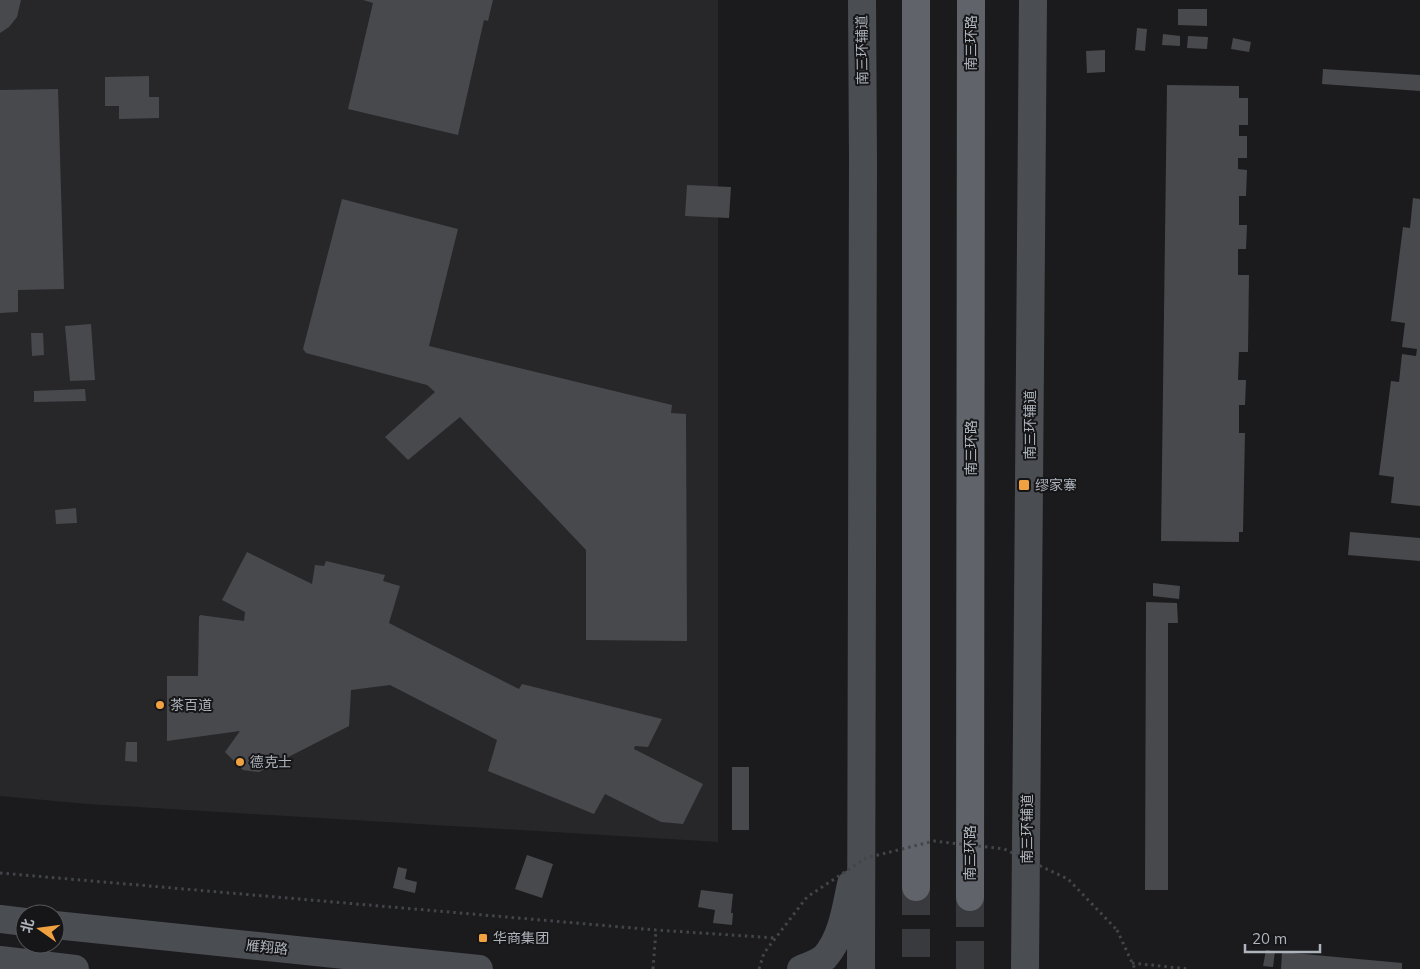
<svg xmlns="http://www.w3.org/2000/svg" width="1420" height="969" font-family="Mulish,'Noto Sans SC',sans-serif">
  <rect width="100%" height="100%" fill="#1b1b1d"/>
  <path fill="#27272a" d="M0,0h718v842l-630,-38 -88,-8z"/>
  <path fill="#48494d" d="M0,0h21l-4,17 -8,10 -9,6z
    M363,0h130l-5,21 -4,-1 -26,115 -110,-26 25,-106z
    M1178,9h29v17l-29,-1z
    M1137,28l10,1 -2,22 -10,-1z
    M1163,34l17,2v10l-18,-1z
    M1188,36l20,1 -1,12 -20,-1z
    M1233,38l18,4 -2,10 -18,-3z
    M1105,50v22l-18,1 -1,-22z
    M1323,69l97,6v16l-98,-7z
    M149,76v21h10v21l-40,1v-13h-14v-29z
    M1167,85l72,1v12h9v27h-9v11h8v22h-9v11l9,1 -1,26h-7v29h8l-1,24h-8v26h11l-1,77h-9l-1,28h8l-1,25h-6v28h6l-2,99h-4v10l-78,-1z
    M58,89l6,200 -46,1v22l-18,1v-223z
    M687,185l44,2 -2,31 -44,-2z
    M1413,198l7,1v307l-29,-3 3,-26 -15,-2 12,-94 8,1 3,-28 14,2 1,-7 -15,-2 3,-24 -14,-2 12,-94 7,1z
    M342,199l116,30 -29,117 243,59 -1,8 15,1 1,227 -101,-1v-90l-126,-133 -52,43 -23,-23 50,-45 -8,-7 -121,-32 -3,-4z
    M91,324l4,56 -25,1 -5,-55z
    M31,333h12l1,22 -12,1z
    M85,389l1,12 -52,1v-11z
    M76,508l1,15 -21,1 -1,-14z
    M1350,532l70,6v23l-72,-6z
    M247,552l65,32 3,-19 9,1 2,-5 59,14 -2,6 17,5 -11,37 128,65 2,1 3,-5 140,35 -14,28 -13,-1 -1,3 69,35 -20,40 -22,-2 -56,-28 -11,20 -106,-43 9,-31 -107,-55 -39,5 -2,36 -90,46 -16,-2 -18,-18 15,-21 -73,10v-65h31l1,-59 1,-2 44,6 1,-9 -23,-12z
    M1153,583l27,3 -1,13 -26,-3z
    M1146,602l31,1 1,20h-10v267h-23z
    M126,742h11v20l-12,-1z
    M732,767h17v63h-17z
    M527,855l26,9 -11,34 -27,-9z
    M398,867l9,2 -2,10 12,3 -2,11 -22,-5z
    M701,890l32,4 -2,19h2l-1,12 -19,-2 2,-13 -17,-3z
    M1266,950l9,1 -2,16 -10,-1z
    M1282,952l120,11v6h-121z"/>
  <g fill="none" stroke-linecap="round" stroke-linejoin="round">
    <path stroke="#383a3d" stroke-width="28" stroke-dasharray="28 14" stroke-linecap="butt" d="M916,887v82
      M970,969v-72"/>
    <path stroke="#424549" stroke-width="3" stroke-dasharray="2.5 4" stroke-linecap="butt" d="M0,873l656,57 120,8
      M1117,930l18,39
      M1132,963l56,6
      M653,969l3,-39"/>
    <path stroke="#4a4d52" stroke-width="28" d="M0,919l25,3
      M55,925l424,44
      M0,960l75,9
      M801,969c8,-3 18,-6 24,-12 17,-19 21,-49 26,-73
      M861,969l2,-808 -1,-161
      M1025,969l8,-969"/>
    <path stroke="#60646a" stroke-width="28" d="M916,0v887
      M970,897l1,-897"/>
    <path stroke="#424549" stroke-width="3" stroke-dasharray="2.5 4" stroke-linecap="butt" d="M759,969l5,-16 43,-56 59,-39 68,-17 70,8 64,30 49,51"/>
  </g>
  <g fill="#f0a240" stroke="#161618" stroke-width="2">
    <rect x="1018" y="479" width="12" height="12" rx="2.5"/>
    <circle cx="160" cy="705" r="5"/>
    <circle cx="240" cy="762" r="5"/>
    <rect x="478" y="933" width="10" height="10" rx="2.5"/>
  </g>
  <g text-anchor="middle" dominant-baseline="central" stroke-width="4" stroke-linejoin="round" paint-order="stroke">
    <g font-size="14" fill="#aeb4bc" stroke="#161618">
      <text transform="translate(971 43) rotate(-90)">南三环路</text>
      <text transform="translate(862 50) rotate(-91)">南三环辅道</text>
      <text transform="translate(1030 425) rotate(-90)">南三环辅道</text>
      <text transform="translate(971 448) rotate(-90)">南三环路</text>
      <text transform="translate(1027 829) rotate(-90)">南三环辅道</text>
      <text transform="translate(970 853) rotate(-90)">南三环路</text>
      <text transform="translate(267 947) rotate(6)">雁翔路</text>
    </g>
    <g font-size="14" fill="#aeb4bc" stroke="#161618" text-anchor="start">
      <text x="1035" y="485">缪家寨</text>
      <text x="170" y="705">茶百道</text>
      <text x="250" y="762">德克士</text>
      <text x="493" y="938">华商集团</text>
    </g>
  </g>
  <g transform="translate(40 929) rotate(284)"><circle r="24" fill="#161618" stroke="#53555a"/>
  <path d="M0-4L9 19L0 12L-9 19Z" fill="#f0a240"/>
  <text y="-8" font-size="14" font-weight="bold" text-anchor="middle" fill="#aeb4bc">北</text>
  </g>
  <path d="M1245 944v8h75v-8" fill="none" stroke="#aeb4bc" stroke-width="2.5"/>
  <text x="1252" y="944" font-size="15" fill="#aeb4bc" stroke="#161618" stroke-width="4" paint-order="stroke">20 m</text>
</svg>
